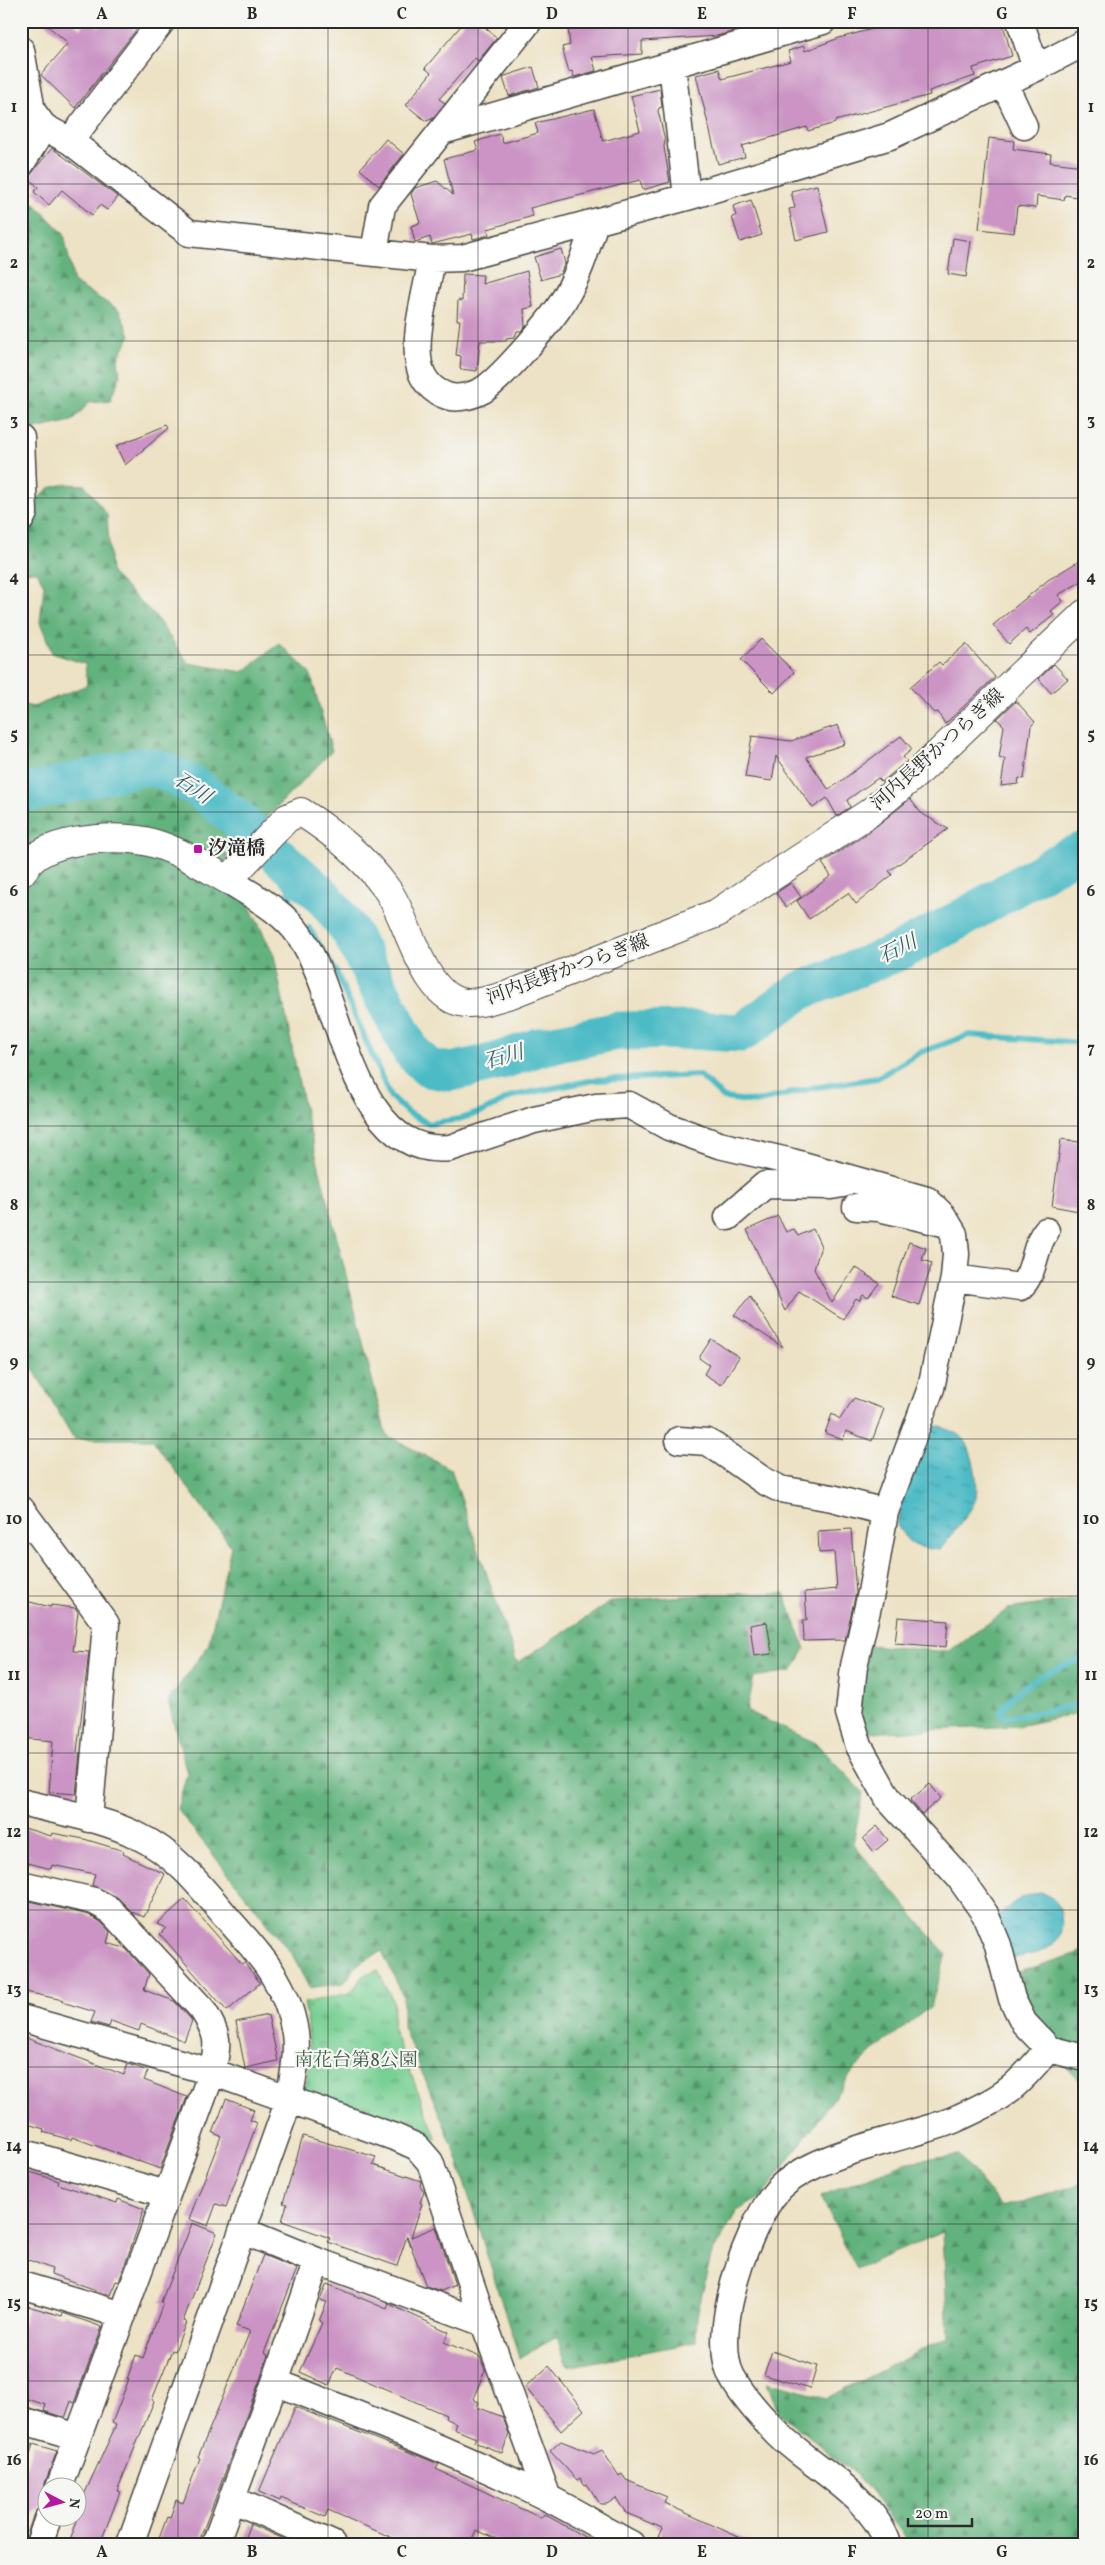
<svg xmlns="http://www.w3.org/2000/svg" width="1105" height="2565" font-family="Vollkorn,'Noto Serif JP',serif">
  <defs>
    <pattern id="forest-firs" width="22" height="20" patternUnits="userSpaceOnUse" patternTransform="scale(1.25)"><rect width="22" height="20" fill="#62b27e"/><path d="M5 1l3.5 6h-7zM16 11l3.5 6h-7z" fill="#519167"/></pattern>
    <pattern id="park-tufts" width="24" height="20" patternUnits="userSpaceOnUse" patternTransform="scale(1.25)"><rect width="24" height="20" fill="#79d094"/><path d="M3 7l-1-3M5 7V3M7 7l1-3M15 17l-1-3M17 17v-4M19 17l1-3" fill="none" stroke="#63a979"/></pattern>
    <pattern id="water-ripples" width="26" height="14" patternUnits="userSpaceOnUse" patternTransform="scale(1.25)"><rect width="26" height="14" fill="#4dbbc6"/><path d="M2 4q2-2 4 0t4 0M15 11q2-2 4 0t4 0" fill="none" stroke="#4098a1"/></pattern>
  </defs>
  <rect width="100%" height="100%" fill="#f6f6f2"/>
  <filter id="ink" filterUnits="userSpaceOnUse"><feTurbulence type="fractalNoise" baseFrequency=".02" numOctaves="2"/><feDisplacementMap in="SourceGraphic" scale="10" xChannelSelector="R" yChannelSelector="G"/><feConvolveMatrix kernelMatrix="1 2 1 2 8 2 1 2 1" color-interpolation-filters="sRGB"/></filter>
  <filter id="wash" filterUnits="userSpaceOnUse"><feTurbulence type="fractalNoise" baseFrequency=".0096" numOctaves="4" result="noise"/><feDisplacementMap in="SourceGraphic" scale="20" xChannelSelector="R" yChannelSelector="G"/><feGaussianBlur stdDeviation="1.12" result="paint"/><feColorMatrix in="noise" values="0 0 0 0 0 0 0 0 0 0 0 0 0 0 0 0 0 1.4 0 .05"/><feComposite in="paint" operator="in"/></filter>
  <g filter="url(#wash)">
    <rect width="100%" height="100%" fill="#ede2c5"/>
    <path fill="url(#forest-firs)" stroke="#466e54" d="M21,190l43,44 10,49 45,27 11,25 -12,24 2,18 -10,23 -20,2 -18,19 -51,11z
      M65,484l20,1 22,30 4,58 44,43 33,47 55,9 36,-29 31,30 22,78 -106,108 48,96 29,148 83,332 65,34 66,194 95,-62 103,-7 69,-1 21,56 -13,22 -38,6 -7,34 69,32 47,49 -10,52 93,110 -15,52 -54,42 -23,22 -91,126 -26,15 -26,45 -14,60 -1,26 -129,25 -10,-30 -38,21 -65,-209 -51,-122v-31l-21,-45 -24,13 -14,19 -35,5 -16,-32 -116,-147 10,-36 -19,-72 40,-55 23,-100 -79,-107h-78l-53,-91v-644l12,3 54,-22 -2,-21 -33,-11 -12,-31 4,-37 -7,-13 -16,-1v-34l8,-14 2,-18 18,-17z
      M1084,1598v114l-66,14 -157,7 -6,-24 14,-64 79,7 60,-43z
      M1084,1951v134l-35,-36 -13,-22 -20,-54z
      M959,2155l44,53 81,-25v361h-178v-6l-46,-60 -82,-66 -11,-30 60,16 121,-61 -5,-105 -87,37 -35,-73 86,-34z"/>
    <path fill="url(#park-tufts)" stroke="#527e60" d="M378,1970l16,33 -1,26 44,110 -7,2 -24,-21 -95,-21 -6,-9c5,-31 6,-56 -1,-87l46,-10 15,-19z"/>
    <path fill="url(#water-ripples)" stroke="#3c7378" d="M925,1423c11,3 32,7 39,16 9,12 17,51 10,64 -8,16 -23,32 -34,47 -25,-3 -30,-3 -43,-25l10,-50z
      M1040,1892c12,5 19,9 21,23 6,35 -27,41 -54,43l-12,-39c14,-14 25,-23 45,-27z"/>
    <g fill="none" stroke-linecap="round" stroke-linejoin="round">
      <path stroke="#4dbbc6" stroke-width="6" d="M280,857l13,51 5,7
        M309,928l27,44 54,124 17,16 22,12 30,-5 25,-8 29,-15 81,-16 105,-5 25,23 32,4 56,-14 65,-10 44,-26 48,-17 115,8
        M1084,1658c-31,12 -66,24 -84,55l7,4c26,-2 51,-10 77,-12"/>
      <path stroke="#4dbbc6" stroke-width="39" d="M21,794l123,-28 19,4 35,18 37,29 88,79 27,35 61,120 17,17 23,4 45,-10 43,-15 79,-16 74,-1 49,3 59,-42 98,-39 61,-32 107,-62 18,-7"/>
    </g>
    <g id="blocks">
      <path fill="#cb94c4" d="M42,21h29l9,8 7,-8h4l8,7 6,-7h20l11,9 -61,78 -34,-33 27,-32z
        M465,21h13l19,17 -19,23 -3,-3 -36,41 6,4 -13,16 -6,2 -20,-16 25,-32 -6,-5z
        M567,21h174l1,8 -25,7 -75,5v13l-50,3 4,14 -22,6 -2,-6 -3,1 -7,-25 8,-2z
        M886,21h116l10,35 -39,12 2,8 -46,15 1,4 -95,26v2l-27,8 -1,-4 -65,19 3,11 -27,7 -22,-89 23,-6 3,10 69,-18 -3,-10 16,-5 1,5 34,-13 48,-13z
        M533,67l6,20 -30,9 -6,-18 2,-2z
        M660,89l2,18 -3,1 -1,3 7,29 -1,7 6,35 -27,8 -3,-10 -110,28 3,8 -45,13 1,6 -16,4 -1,-5 -40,10 -2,-7 -15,5 -4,-16 9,-3 -9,-29 4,-6 22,-7 16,14 -9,-36 34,-9 -3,-8 25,-8 3,9 35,-10 -3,-10 59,-14 9,32 37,-10 -9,-35z
        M989,138l25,3 -1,8 38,5 -1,8 34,4 -2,32 -17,-3 -1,5 -27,-4 -1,12 -19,-2 -3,27 -35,-4z
        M386,139l18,15 -25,32 -19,-17z
        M52,148l66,49 -11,13 -7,-5 -8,10 -30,-25 -13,15 -15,-13 4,-5 -10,-9z
        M817,185l11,47 -32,8 -7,-31 6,-1 -4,-17z
        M751,200l11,35 -22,7 -8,-25 4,-1 -3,-10z
        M953,238l18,3 -5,36 -18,-3z
        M561,249l4,14 -5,11 -19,6 -7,-23z
        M527,271l6,36 -9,2 1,18 -4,4h-4l-2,6 -9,1v3h-26l-3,30 -17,-2 1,-13 -5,-1 4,-35h-3l1,-20 4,1 1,-27 20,1 -1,9z
        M167,425l2,3 -44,37 -9,-19z
        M1084,558v22l-26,15 5,6 -12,10 3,4 -24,19 -4,-5 -17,15 -16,-19 55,-45z
        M761,639l33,33 -20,21 -33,-33z
        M966,644l29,33 -50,47 -7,-12 -4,1 -24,-26 29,-25 3,3z
        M1054,664l14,15 -17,14 -12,-14z
        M1016,701l19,21 -4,4 -7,53 -5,-1 -1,6 -17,2 4,-27 -6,-1 5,-32 -7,-7z
        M838,725l7,19 -39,13 23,33 72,-54 11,13 -9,8 4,4 -25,21 -4,-4 -31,22 3,7 -13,9 -10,-18 -14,10 -37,-52 -4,25 -27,-4 7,-41 39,5z
        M910,799l11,14 27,16 -59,42 3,4 -36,29 -8,-11 -39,26 -12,-18 34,-25 -9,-13 43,-28z
        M791,883l10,14 -15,10 -10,-14z
        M1061,1139l23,4v69l-32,-6z
        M778,1216l8,16 8,-3 4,7 15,-7 8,17 -7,23 18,34 23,-36 24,16 -11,15 -5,-3 -4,6 -3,-2 -13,20 -44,-28 -14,20 -38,-81z
        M909,1242l17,6 -4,12 10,3 -13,42 -28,-9z
        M750,1296l33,51 -49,-32z
        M711,1339l28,18 -18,28 -17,-11 5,-9 -10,-7z
        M854,1398l30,11 -12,32 -26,-10 -3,9 -18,-7 7,-19 8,5z
        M851,1529l5,64 -11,47 -41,1 -1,-21h4l-2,-28 32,-3 -3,-37 -15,1 -1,-22z
        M21,1600l30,7v-2l24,3 3,4 -5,39 16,1 -12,100 3,1 -4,41 -27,-2 4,-51 -32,-3z
        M898,1617l50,4 -2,26 -51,-4z
        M767,1622l5,32 -18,2 -4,-31z
        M930,1784l11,14 -19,16 -12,-14z
        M877,1826l11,14 -14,12 -11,-14z
        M21,1827l30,9 1,-3 32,6 40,12 -1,3 42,20 -21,43 -12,-5 -15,-15 -25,-12 3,-11 -43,-9 -1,4 -30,-8z
        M21,1899l68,16 12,7 9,10 -3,11 18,5 24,26 -5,16 30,11 16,17 2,3 -8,20 -43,-17 -2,7 -28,-10 -2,6 -18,-5 4,-10 -33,-10 1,-2 -42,-9z
        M185,1899l57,65 2,-2 16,21 -33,28 -67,-77 6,-6 -9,-4z
        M268,2015l10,46 -33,7 -9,-46z
        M21,2036l103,39 4,-11 20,7 -4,9 43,17 -27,72 -88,-32 -1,3 -28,-8 1,-3 -23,-7z
        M226,2099l28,11 -4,10 7,3 -31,84 -10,-3 -8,22 -19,-7 32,-83 -8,-3z
        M303,2136l73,21 -3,8 48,16 -1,5 4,5 -4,12 2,1 -11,33 25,-10 19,58 -14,6 -15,-5 -19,-50 -10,30 -69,-24 2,-4 -48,-17 5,-17 -4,-1z
        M27,2171l32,10 -1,3 59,19 1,-4 26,10 -25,73 -3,-1 -6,14 -59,-21 1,-5 -31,-12v-67z
        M192,2223l25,10 -34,88 3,1 -11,29 -3,-1 -20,50 2,1 -37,90 3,1 -20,52h-31l12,-35 -3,-1 38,-83 -4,-2 17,-44h-2l9,-24 7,3 20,-55 -2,-1z
        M263,2255l34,14 -33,84 4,2 -7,22 -63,167h-41l10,-27 3,1 6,-18 7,3 17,-45 -2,-1 52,-126 -14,-5z
        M327,2284l60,25 2,-5 60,28 -5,10 36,15 5,13 -12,29 6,3 -2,5 26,10 6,17 -7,19 -28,-11 2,-4 -22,-9 2,-6 -11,-5 1,-3 -109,-47 -8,17 -29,-13 22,-49 -3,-2 8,-19 -7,-2z
        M28,2306l34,10 1,-3 39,14 -28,76 -3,-2 -6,17 -21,-7 2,-6 -25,-8v-68z
        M772,2351l45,15 -7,23 -46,-14z
        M549,2366l35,44 -23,21 -36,-44z
        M295,2407l144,57 -3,5 105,49 3,-4 53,30h-89l-32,-14 -6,14h-77l2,-5 -67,-29 -3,7 -44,-19 -1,3 -21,-9z
        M561,2441l33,13 8,-4 17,26 3,-2 4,6 41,17 -3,6 90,41h-99l7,-16 -36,-15 -10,-15 -9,6h-7l-13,-20 -2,1 -5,-7 -3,2 -27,-29z
        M33,2444l24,7 -12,32v10l-3,12 -8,8 -10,31h-3v-79l5,2z
        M250,2524l45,20h-53z"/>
    </g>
  </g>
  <g filter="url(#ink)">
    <use href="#blocks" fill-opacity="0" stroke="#484642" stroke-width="1"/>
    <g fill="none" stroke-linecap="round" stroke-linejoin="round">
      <defs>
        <path id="minor" d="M1020,21l16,47
          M21,50l11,61 12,16 26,14 119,92 243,26 30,-1 225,-61 203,-61 146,-68 48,-25
          M672,65l15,132
          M1004,83l20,43
          M442,131l381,-110
          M70,141l92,-120
          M21,164l23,-37
          M374,253l8,-47 147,-185
          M432,259c-5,30 -19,76 -13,105 3,16 13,27 28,32 11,4 27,-1 36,-6 19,-12 64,-65 77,-84 17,-26 26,-55 35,-84
          M21,438l3,75 -3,6
          M228,880c25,16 55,31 72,56 42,60 51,223 150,212l84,-28 62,-13 33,-2 40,22 50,18 73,17 135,38 16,16 11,18 2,20 -2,24 -23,110 -46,124 -14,81 -17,73 -5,47 10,33 30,54 70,77 26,37 13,31 14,54 12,24 25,26 35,9
          M856,1207l23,1 69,16
          M728,1217l37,-32 66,1 12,-2
          M954,1278l66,9c16,-14 13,-40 26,-56
          M679,1440l28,2 7,4 50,35 16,8 52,9 53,14
          M21,1509l85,115 -17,195
          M21,1802c39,10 81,16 117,34 38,18 64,52 91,84 15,17 31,34 43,53 11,17 20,39 23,60 3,22 -2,45 -6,67l-159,444
          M21,1884l73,17 16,9 92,99c17,26 17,34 10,63l-153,416
          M21,2018l191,54 185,66 20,9 13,15 54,161 64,175
          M21,2152l145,42
          M243,2231l74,30
          M21,2285l102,30
          M275,2382c92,36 184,72 273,116 28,14 55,31 83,46
          M21,2420l57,17
          M232,2499l100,45
          M39,2544l9,-26
          M215,2544l60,-162 42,-121 167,62
          M888,2544c-16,-49 -77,-77 -111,-111 -16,-16 -34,-36 -45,-56 -12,-22 -6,-62 0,-85 6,-29 29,-89 52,-108 31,-26 86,-38 125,-50 17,-5 35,-9 51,-17 15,-7 33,-15 46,-25 16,-11 29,-29 43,-43"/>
        <path id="major" d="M21,873c4,-5 8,-11 13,-15 27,-21 90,-24 122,-14 26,8 49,23 72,36l59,-62 14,-6c32,20 63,46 85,76 23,30 36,112 80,115 15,1 31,-5 45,-9l206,-81 152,-100 52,-43 163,-156"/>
      </defs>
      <use href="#minor" stroke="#484642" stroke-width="29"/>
      <use href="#major" stroke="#484642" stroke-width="30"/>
      <use href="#minor" stroke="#fff" stroke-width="26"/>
      <use href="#major" stroke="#fff" stroke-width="28"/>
    </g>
  </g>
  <path fill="none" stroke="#2b2b2b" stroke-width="1" stroke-opacity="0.55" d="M178,21v2523M328,21v2523M478,21v2523M628,21v2523M778,21v2523M928,21v2523M21,184h1063M21,341h1063M21,498h1063M21,655h1063M21,812h1063M21,969h1063M21,1126h1063M21,1282h1063M21,1439h1063M21,1596h1063M21,1753h1063M21,1910h1063M21,2067h1063M21,2224h1063M21,2381h1063"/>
  <rect fill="#b5179e" stroke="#f6f6f2" stroke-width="2" x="193" y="844" width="10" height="10" rx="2.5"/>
  <g text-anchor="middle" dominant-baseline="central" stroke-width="4.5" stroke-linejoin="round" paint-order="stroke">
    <g font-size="19" fill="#2b2b2b" stroke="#f6f6f2">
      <text transform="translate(938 750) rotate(-42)">河内長野かつらぎ線</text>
      <text transform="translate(568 970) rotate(-20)">河内長野かつらぎ線</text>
    </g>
    <g font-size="19" font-weight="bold" fill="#2b2b2b" stroke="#f6f6f2" text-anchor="start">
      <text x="208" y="849">汐滝橋</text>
    </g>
    <g font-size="19" fill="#425d4a" stroke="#f6f6f2">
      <text x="356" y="2061">南花台第8公園</text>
    </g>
    <g font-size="20" font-style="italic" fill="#375d61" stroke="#f6f6f2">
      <text transform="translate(192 789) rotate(33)">石川</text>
      <text transform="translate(898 950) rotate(-26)">石川</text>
      <text transform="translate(504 1058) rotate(-16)">石川</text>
    </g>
  </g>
  <rect width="1105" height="2565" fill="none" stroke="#f6f6f2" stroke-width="55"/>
  <g transform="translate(62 2502) rotate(96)"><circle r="24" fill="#f6f6f2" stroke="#a5a5a2"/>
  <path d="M0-4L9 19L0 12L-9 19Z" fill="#b5179e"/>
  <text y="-8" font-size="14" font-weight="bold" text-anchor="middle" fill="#2b2b2b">N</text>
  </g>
  <path d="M908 2518v8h64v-8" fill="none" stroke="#2b2b2b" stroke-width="2.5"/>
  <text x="915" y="2518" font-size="15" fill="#2b2b2b" stroke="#f6f6f2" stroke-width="4" paint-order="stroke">20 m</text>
  <rect x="28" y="28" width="1050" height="2510" fill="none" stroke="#2b2b2b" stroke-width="2"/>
  <g font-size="16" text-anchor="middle" font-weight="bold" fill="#2b2b2b">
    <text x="102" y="19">A</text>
    <text x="252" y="19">B</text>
    <text x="402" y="19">C</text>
    <text x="552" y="19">D</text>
    <text x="702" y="19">E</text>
    <text x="852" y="19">F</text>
    <text x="1002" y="19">G</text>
    <text x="14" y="112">1</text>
    <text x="1091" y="112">1</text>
    <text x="14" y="268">2</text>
    <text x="1091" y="268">2</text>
    <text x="14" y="425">3</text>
    <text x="1091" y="425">3</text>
    <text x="14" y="582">4</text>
    <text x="1091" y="582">4</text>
    <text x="14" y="739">5</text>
    <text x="1091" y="739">5</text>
    <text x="14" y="896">6</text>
    <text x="1091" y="896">6</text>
    <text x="14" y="1053">7</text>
    <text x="1091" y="1053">7</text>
    <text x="14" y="1210">8</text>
    <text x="1091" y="1210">8</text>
    <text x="14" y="1367">9</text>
    <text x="1091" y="1367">9</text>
    <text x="14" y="1524">10</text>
    <text x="1091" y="1524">10</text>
    <text x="14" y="1680">11</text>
    <text x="1091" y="1680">11</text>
    <text x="14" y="1837">12</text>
    <text x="1091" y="1837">12</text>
    <text x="14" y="1994">13</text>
    <text x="1091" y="1994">13</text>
    <text x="14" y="2151">14</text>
    <text x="1091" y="2151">14</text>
    <text x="14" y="2308">15</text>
    <text x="1091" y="2308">15</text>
    <text x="14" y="2465">16</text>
    <text x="1091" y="2465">16</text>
    <text x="102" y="2557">A</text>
    <text x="252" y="2557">B</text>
    <text x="402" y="2557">C</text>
    <text x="552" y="2557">D</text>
    <text x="702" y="2557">E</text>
    <text x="852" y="2557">F</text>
    <text x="1002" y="2557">G</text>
  </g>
</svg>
